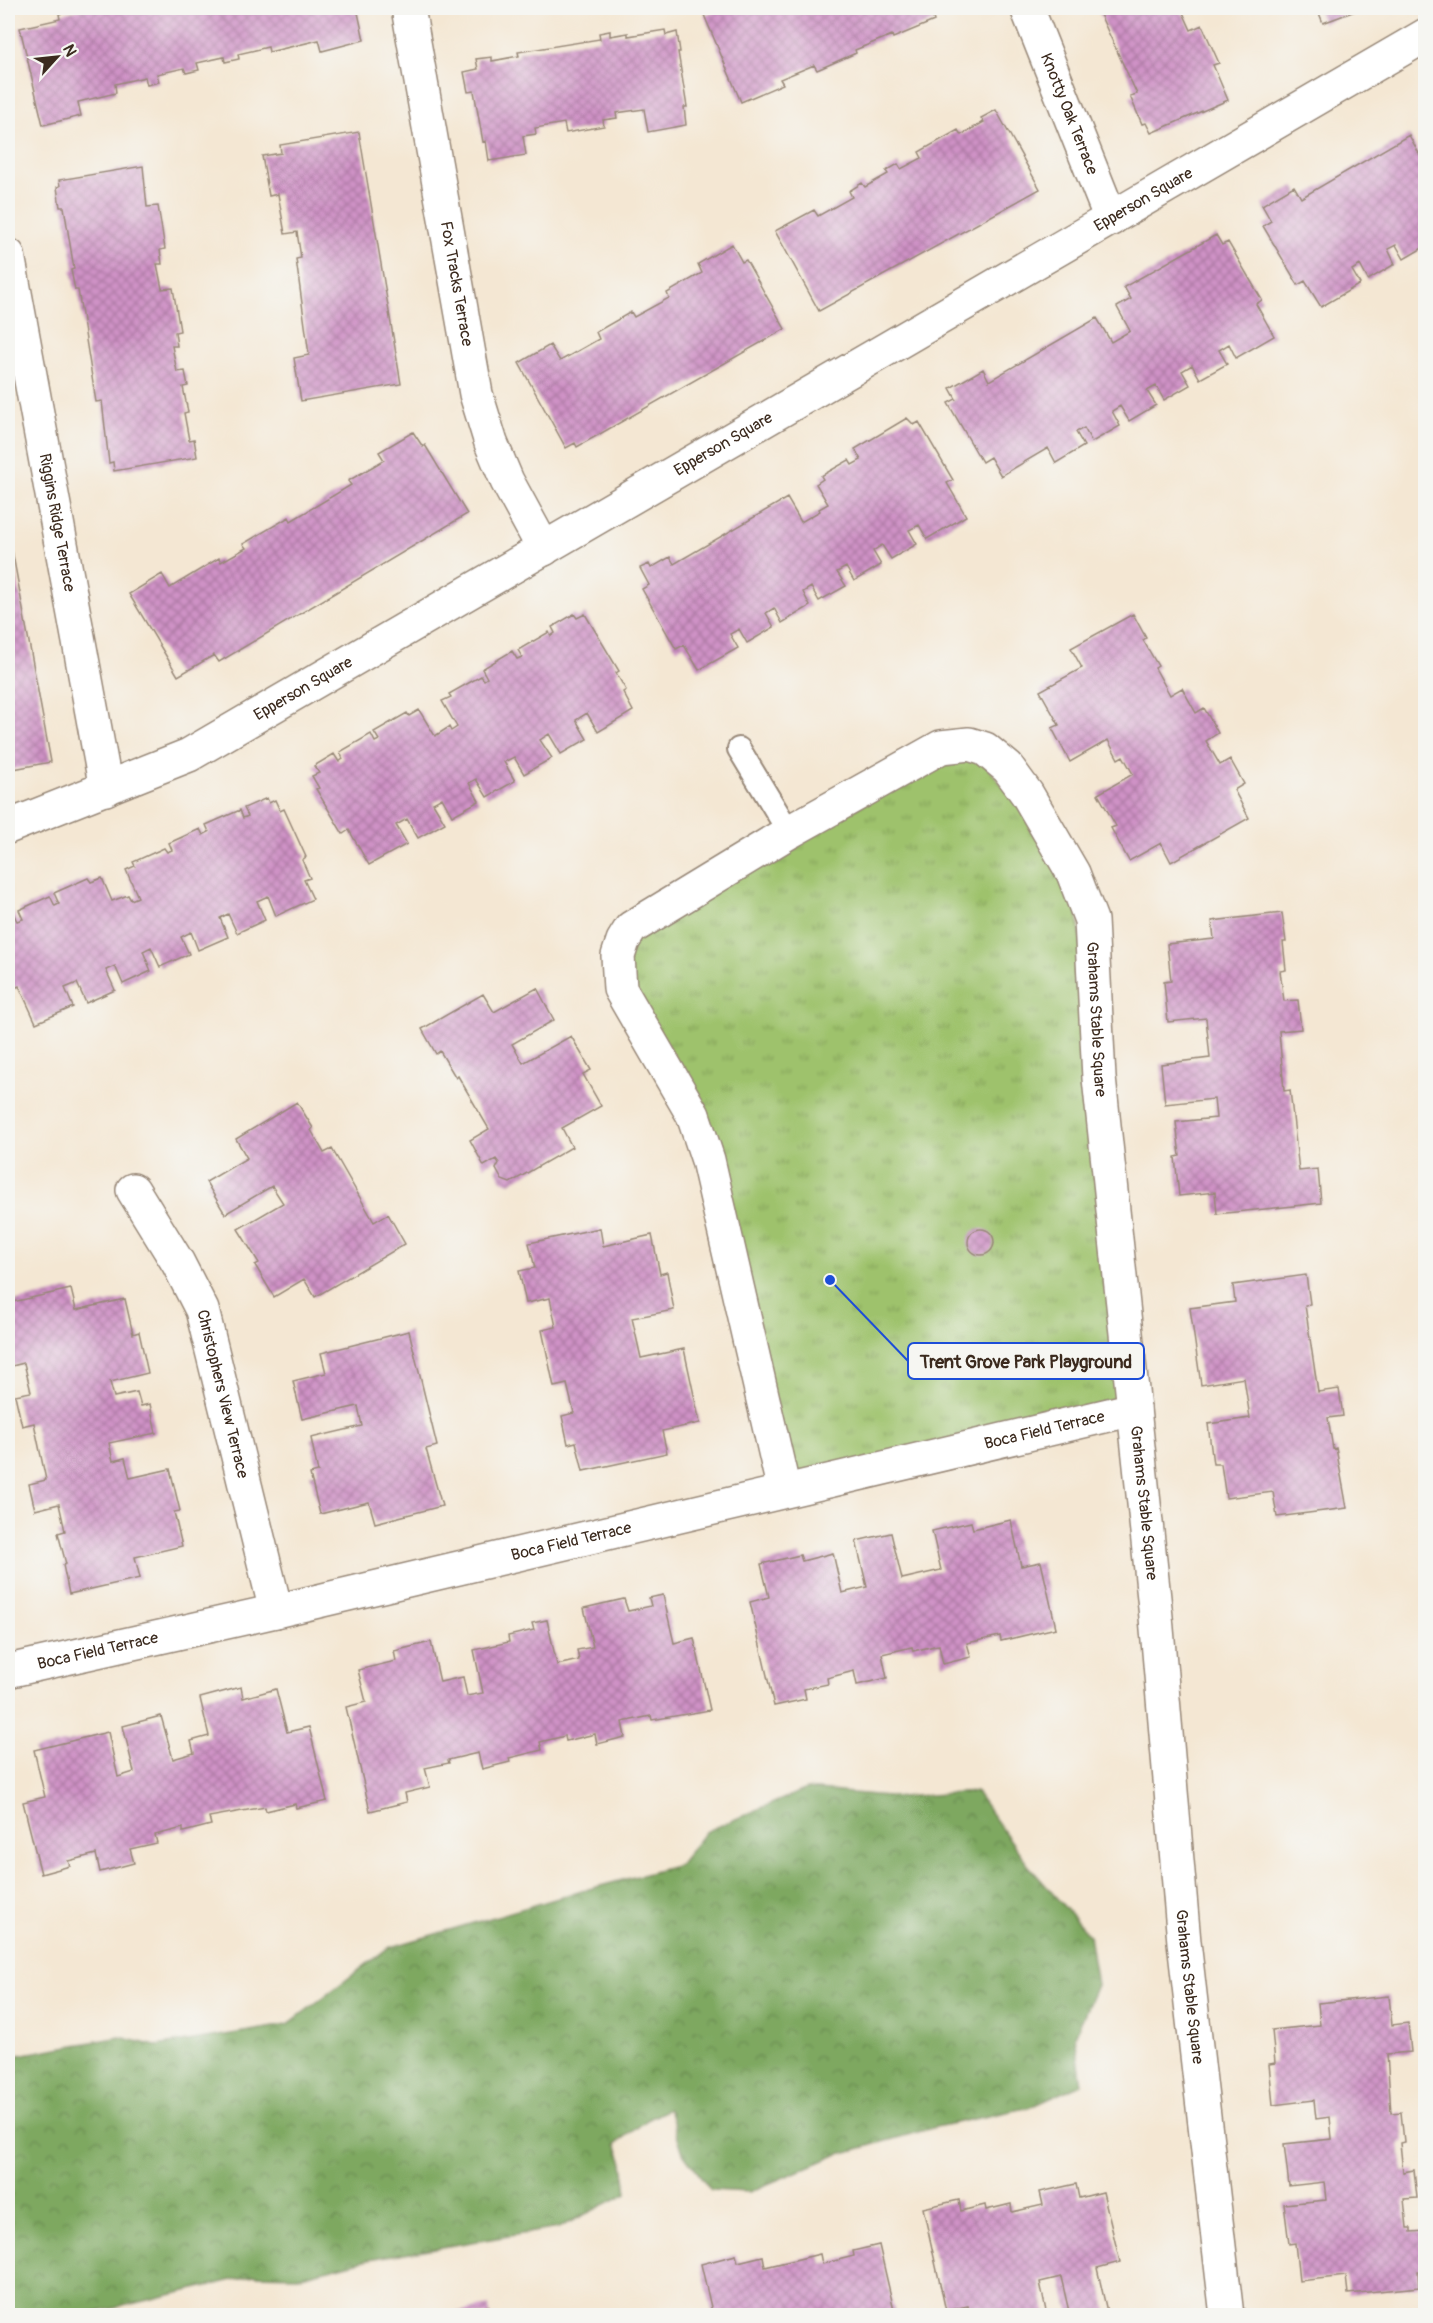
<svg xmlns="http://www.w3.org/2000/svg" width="1433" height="2323" font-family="Pangolin,sans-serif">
  <defs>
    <pattern id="grass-tufts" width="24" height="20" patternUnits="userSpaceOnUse" patternTransform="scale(1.5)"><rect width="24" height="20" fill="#9ec26c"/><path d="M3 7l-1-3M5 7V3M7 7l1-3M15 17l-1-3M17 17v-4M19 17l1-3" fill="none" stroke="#829e58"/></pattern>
    <pattern id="forest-crowns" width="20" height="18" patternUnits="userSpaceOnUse" patternTransform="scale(1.5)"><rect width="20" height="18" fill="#7ea860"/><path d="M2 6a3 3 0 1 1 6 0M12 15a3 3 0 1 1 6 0" fill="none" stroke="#68894f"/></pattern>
    <pattern id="building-cross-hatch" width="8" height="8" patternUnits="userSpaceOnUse" patternTransform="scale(1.5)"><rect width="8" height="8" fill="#cf92c6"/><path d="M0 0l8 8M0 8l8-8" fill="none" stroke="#a977a0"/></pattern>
  </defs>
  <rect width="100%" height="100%" fill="#f6f6f2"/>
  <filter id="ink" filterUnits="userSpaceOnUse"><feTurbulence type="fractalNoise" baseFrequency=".0167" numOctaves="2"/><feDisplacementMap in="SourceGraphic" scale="12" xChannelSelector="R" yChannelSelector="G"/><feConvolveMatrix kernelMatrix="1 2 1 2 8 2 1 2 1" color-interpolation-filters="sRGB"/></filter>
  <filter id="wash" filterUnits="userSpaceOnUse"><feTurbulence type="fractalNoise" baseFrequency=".008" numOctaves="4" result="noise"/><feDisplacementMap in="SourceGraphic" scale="24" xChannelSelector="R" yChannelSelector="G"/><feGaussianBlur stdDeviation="1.35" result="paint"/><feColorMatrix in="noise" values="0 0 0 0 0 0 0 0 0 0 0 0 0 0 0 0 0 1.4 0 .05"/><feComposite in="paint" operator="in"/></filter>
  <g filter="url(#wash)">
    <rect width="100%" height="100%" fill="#f4e7d3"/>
    <path fill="url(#grass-tufts)" stroke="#6c7645" stroke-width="1.5" d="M969,744l104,129 61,536 -350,82 -76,-331 -88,-171 3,-48z"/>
    <path fill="url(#forest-crowns)" stroke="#5c693f" stroke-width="1.5" d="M806,1789l93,8 77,-5 52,73 61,70 8,50 -22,51 7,48 -51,23 -95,20 -100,28 -87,37 -38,-2 -28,-37 -14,-44 -22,11 -31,24 7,19 4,30 -69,35 -189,31 -68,17 -47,-1 -169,40h-77v-258l112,-20 36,9 131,-21 101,-77 201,-59 90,-24 26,-33z"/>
    <g id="blocks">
      <path fill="url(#building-cross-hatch)" d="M88,8h269l7,32 -42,11 -3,-11 -50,12 -1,-5 -30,7 1,5 -14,3 -1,-5 -27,6 2,7 -13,3 -2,-5 -27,6 2,8 -12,3 -2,-8 -30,7 1,9 -38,9 3,14 -38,9 -23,-97 40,-9 -1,-5z
        M722,8h236l-25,10 1,3 -41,17 -1,-3 -37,15 1,3 -39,17 -3,-5 -34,14 3,5 -42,18 -37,-87z
        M1097,8h84l10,22 11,-5 17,38 -6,2 15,35 -77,33 -5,-10 -4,1 -12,-28 7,-2z
        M1317,8h46l-40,15z
        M665,30l1,5 11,-3 3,20h-2l9,55h-3l2,18 -38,7 -4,-23 -28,4 1,5 -14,2 1,6 -38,7 -2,-10 -29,5 1,6 -13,2 3,19 -37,6 -3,-20 -3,1 -9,-51 -6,1 -4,-20 14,-3 -2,-10 16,-2v4l27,-5 -1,-4 82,-13 -1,-6 11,-2v5l18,-3v3z
        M996,110l44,79 -221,122 -44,-80 39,-21 4,6 34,-19 -3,-6 13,-8 3,4 23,-13 -2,-3 12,-7 3,5 21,-11 -3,-6 39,-22 3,5 23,-13 -3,-4z
        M359,132l42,252 -100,17 -7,-43 15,-3 -13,-96 5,-1 -4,-26 -12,2 -7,-40 -9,2 -7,-40 19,-3 -1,-8z
        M1409,135l13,24 4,-2 -2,71 2,18 -22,13 -8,-14 -8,4 7,15 -27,16 -8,-15 -8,5 8,14 -39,23 -16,-26 -7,4 -35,-59 8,-5 -9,-16 32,-19 7,12z
        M143,166l4,41 11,-1 7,43 -5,1 2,14h-5l5,25 11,-1 7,43 -5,1 2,14h-5l5,26 8,-1 3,15 -5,1 5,25 -4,1 5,27 5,-1 3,18 -83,14 -1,-9 -4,1 -7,-62 -6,1 -18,-112h-3l-4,-20 3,-1 -10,-62h-4l-3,-20 3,-1 -1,-6z
        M1216,235l6,10 6,-3 34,58 -6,4 18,32 -38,22 -7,-14 -10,6 8,14 -27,15 -8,-14 -10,6 8,14 -26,15 -8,-14 -9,5 9,14 -27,16 -9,-15 -8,5 8,15 -28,16 -8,-14 -8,4 8,14 -28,17 -8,-15 -47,28 -11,-19 -8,5 -34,-59 8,-4 -6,-11 33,-19 6,12 108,-63 14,24 19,-11 -13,-24 14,-8 -7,-12z
        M732,244l10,18 4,-2 39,69 -208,118 -2,-4 -9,5 -47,-85 31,-18 10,16 39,-22 -3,-7 35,-20 3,5 35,-19 -2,-5 35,-20 -4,-9z
        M907,418l7,7 5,-3 34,58 -6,3 19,33 -39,23 -8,-14 -10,5 8,14 -26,15 -9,-14 -9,6 8,14 -27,16 -8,-14 -9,5 9,14 -27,15 -8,-14 -8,5 7,14 -28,17 -8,-15 -8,5 8,14 -27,16 -8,-14 -9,5 8,14 -39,22 -15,-25 -8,4 -34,-60 7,-4 -9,-17 9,-4 2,4 19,-11 4,7 113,-66 14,24 19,-11 -1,-2 9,-5 -12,-20 7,-5 -2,-3 28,-16 3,5 9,-5 -6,-11z
        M413,432l10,15 2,-2 42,69 -248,148 -5,-7 -36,21 -49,-82 33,-20 8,14 49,-30 2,4 25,-14 -3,-4 46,-27 2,4 60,-36 -3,-4 36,-21 -5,-8z
        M8,544h3l40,218 -43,8z
        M574,614l3,4 8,-4 34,57 -3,2 10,17 -3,2 10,19 -35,21 -11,-19 -11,7 11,19 -26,15 -12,-20 -9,6 12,18 -28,16 -10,-17 -10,5 11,19 -28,16 -11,-18 -7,4 10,18 -27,15 -10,-18 -9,5 12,20 -27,15 -11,-19 -11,6 11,19 -38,21 -20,-35 -6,4 -27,-45 3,-1 -7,-12 7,-3 -5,-7 20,-12 5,8 4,-3 -3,-7 31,-18 4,8 4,-2 -5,-8 33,-19 2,3 10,-6 16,26 14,-9 2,4 6,-4 -15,-26 9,-4 -2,-3 32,-18 3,4 3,-2 -5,-9 30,-18 5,8 5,-2 -4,-7 31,-18 2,4 4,-3 -3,-6z
        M1133,614l13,24 -3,2 15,26 -3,2 15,27 12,-7 14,25 8,-5 14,25 -12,8 14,24 10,-6 14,25 -10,6 15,28 -78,44 -10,-19 -32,18 -18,-33 5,-2 -18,-32 35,-20 -10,-18 -5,3 -10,-19 -38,22 -18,-34 7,-3 -19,-34 42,-23 -11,-20z
        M267,798l2,5 6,-3 5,11 4,-2 22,48 -4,3 8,18 -6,2 9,19 -37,17 -8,-20 -11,5 8,19 -28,13 -9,-19 -8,4 8,19 -30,13 -7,-18 -10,5 8,17 -29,13 -9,-20 -8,4 8,20 -28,13 -8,-18 -9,4 9,20 -29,13 -9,-20 -12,5 8,19 -37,16 -17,-37 -9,4 -2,-5v-72l4,-2 5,10 6,-2 -4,-9 31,-14 5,10 4,-2 -5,-11 34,-15 3,4 11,-4 10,23 16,-6 3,5 7,-3 -12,-27 9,-4 -2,-4 31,-14 3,4 5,-2 -3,-7 31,-14 3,6 6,-3 -3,-7 34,-15 3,8 5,-2 -4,-8z
        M1282,913l4,29h-3l3,28 -6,1 4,30 14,-1 3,29 -22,2 5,60 6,-1 9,81 19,-2 3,34 -104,11 -2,-22 -36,4 -4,-39 5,-1 -4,-34 40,-4 -2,-19 -49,5 -4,-40 49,-6 -4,-40 -38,4 -4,-40 7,-1 -4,-37 47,-5 -2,-18z
        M537,988l17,32 -42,24 11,19 48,-27 20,34 -8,4 18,32 -39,22 10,19 -62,36 -8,-3 -6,-11 3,-6 -3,-4 -12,7 -14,-26 19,-11 -31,-53 -2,2 -16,-27 -4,3 -14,-25 61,-35 11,18z
        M297,1102l16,26 -2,2 13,23 8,-4 42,73 14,-8 17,30 -90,53 -11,-18 -30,18 -19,-32 4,-2 -21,-34 45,-26 -11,-17 -47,28 -19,-32 41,-24 -11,-19z
        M600,1228l3,18 49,-11 8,39 7,-2 7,38 -42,8 9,40 43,-9 16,74 -38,8 5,22 -84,18 -7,-29 -8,2 -6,-28 12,-3 -7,-29 -13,3 -12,-57 14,-3 -6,-29 -24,5 -7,-32 16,-3 -6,-25z
        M968 1242a13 13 0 1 1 26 0a13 13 0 1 1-26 0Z
        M1306,1275l4,29 -5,1 13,87 21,-3 4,27 -15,2 5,31 3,-1 11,60 -70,9 -4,-25 -47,6 -5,-34h-8l-5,-40 42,-6 -6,-40 -43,7 -11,-77 45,-6 -2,-17z
        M71,1289l5,21 49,-11 8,35 6,-2 9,41 -38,9 4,15 23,-5 4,14 9,-2 6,29 -47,10 4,18 12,-3 5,20 40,-9 10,42 -6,1 8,34 -47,11 5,21 -71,16 -6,-29 3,-1 -8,-31 7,-2 -6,-27 -24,6 -6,-26 17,-4 -12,-57 -12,3 -7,-31 16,-3 -7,-29 -16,4v-64z
        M409,1331l28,115 -11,3 16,57 -67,17 -6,-21 -49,12 -10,-40 8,-2 -7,-34 51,-12 -4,-20 -56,13 -9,-38 33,-8 -5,-20z
        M1011,1520l10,46 20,-4 15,66 -55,13 -1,-5 -33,7 4,14 -28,7 -4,-19 -26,6 -1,-4 -30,7 5,24 -30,7 -3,-14 -27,7 1,6 -24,5 2,10 -32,7 -24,-104 19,-5 -8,-33 39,-9 2,6 31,-8 9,40 25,-6 -11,-46 35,-8 11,46 39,-9 -9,-39 39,-9 2,7z
        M663,1595l11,48 20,-5 16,72 -58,10 -1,-4 -29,6 3,15 -28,7 -2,-10 -29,7 -1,-5 -25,6 2,8 -33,8 1,4 -28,7 -4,-16 -30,7 1,3 -24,5 5,19 -25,6 2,9 -37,9 -24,-104 20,-5 -8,-32 38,-9 -2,-10 37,-9 9,40 23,-5 4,19 16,-3 -9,-43 35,-8 -1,-6 26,-6 -2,-7 15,-3 10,45 22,-5 -2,-10 16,-3 -9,-39 40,-9 4,12 23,-5 -2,-8z
        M241,1687l2,11 33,-9 11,43 22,-5 18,74 -31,7 -1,-4 -29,7 -1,-4 -56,10 2,8 -28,7v-4l-28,7 2,8 -27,6 4,14 -34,9 -4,-18 -28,7 2,5 -29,8 -18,-72 22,-5 -11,-47 74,-18 10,45 16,-5 -11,-46 38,-10 12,43 21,-6 -3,-12 18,-5 -9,-38z
        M1389,1996l3,29 16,-2 3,29 -24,2 4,59 10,-1 3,30 -4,1 3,29 11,-2 3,28 -13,1 3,29h4v4l15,-1v39l-8,1 1,16 -71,7 -2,-18 -47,5 -4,-38 -6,1 -5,-40 42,-4 -2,-18 -35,4 -5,-42 48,-5 -2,-22 -14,2 -2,-19 -41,5 -4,-41 6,-1 -3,-33 48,-5 -2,-22z
        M1076,2184l3,14 24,-6 17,70 -23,6 11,48h-38l-9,-39 -21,5 7,34h-77l-2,-10 -22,5 -23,-103 36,-8 2,11 24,-6 1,5 25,-6 1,8 31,-7 -3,-13z
        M879,2245l16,69 -8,2h-174l-12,-52 35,-9 2,7 25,-6 2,11 55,-13 2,10 32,-8 -1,-5z
        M489,2306l1,10h-33v-4z"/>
    </g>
  </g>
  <g filter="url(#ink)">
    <use href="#blocks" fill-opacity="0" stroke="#988878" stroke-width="1.5"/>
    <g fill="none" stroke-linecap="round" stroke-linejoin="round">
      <defs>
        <path id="service" d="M739,749l50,83"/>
        <g id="minor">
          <path id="s1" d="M408,8l68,386 15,49 16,38 37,68"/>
          <path id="s2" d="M1027,8l84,211"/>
          <path id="s3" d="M8,255l98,534"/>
          <path id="s4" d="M8,827l181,-72 1237,-720"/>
          <path id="s5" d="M133,1190l45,73 24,47 74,301"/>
          <path id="s6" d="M784,1491l-76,-331 -15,-45 -73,-126 -2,-33 5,-15 8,-13 158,-96 152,-85 28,-3 16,5 23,19 19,26 46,79 18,47 8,158 57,539 28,325 43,374"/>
          <path id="s7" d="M8,1671l268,-60 858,-202"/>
        </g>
      </defs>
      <use href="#service" stroke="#988878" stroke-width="26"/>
      <use href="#minor" stroke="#988878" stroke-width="36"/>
      <use href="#service" stroke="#fff" stroke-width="22"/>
      <use href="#minor" stroke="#fff" stroke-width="33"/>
    </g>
  </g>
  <g text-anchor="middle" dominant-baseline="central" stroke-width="5" stroke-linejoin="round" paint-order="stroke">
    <g font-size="16" fill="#3b2a1e" stroke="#f6f6f2">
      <text stroke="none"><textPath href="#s2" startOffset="114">Knotty Oak Terrace</textPath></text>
      <text stroke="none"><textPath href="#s4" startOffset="1299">Epperson Square</textPath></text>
      <text stroke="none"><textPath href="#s1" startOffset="280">Fox Tracks Terrace</textPath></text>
      <text stroke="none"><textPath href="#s4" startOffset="813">Epperson Square</textPath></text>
      <text stroke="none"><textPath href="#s3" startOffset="272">Riggins Ridge Terrace</textPath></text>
      <text stroke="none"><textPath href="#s4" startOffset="327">Epperson Square</textPath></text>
      <text stroke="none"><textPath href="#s6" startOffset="1304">Grahams Stable Square</textPath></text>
      <text stroke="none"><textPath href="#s5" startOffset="225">Christophers View Terrace</textPath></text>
      <text stroke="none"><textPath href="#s7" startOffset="1064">Boca Field Terrace</textPath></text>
      <text stroke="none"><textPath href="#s6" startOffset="1790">Grahams Stable Square</textPath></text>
      <text stroke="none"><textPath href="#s7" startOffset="578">Boca Field Terrace</textPath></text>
      <text stroke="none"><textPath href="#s7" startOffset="92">Boca Field Terrace</textPath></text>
      <text stroke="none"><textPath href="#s6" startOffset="2276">Grahams Stable Square</textPath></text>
    </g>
  </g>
  <path fill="none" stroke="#1d4ed8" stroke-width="2" d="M830 1280L908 1361"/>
  <circle fill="#1d4ed8" stroke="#f6f6f2" stroke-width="2" cx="830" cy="1280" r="6"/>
  <rect fill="#f6f6f2" stroke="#1d4ed8" stroke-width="2" x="908" y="1343" width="236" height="36" rx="6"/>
  <g font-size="18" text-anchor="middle" font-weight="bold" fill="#3b2a1e">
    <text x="1026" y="1368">Trent Grove Park Playground</text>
  </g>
  <rect width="1433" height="2323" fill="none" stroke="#f6f6f2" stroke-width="30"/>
  <g transform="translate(57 57) rotate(63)" stroke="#f6f6f2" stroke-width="4.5" paint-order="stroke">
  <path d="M0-4.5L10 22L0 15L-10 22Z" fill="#3b2a1e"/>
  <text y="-9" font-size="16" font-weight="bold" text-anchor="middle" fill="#3b2a1e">N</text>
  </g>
</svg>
